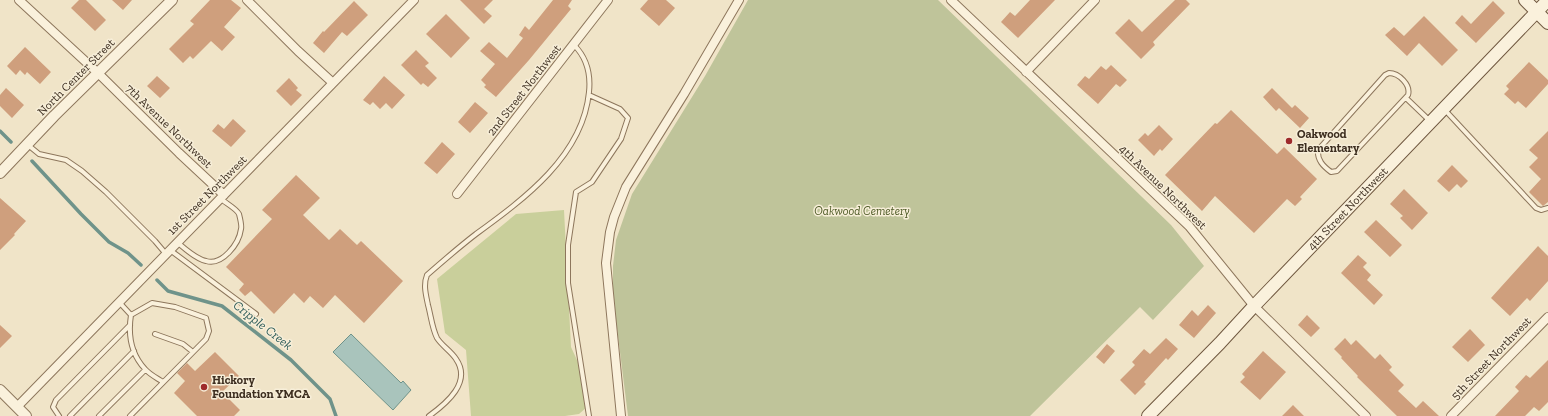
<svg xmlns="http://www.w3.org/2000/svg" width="1548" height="416" font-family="'Zilla Slab',serif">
  <rect width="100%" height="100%" fill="#f0e4c8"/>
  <path fill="#c9cf9b" d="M564,210l7,137 11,24 5,36 -8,7 -14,2h-94l-5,-66 -21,-17 -8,-54 79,-65z"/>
  <path fill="#bfc49a" d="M748,0h190l233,225 33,41 -51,54 -13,-13 -110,109h-402l-15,-120v-30l3,-26 16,-46 73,-118z"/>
  <path fill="#a9c4bc" stroke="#6f938a" d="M351,334l50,49 2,-2 8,9 -18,20 -60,-58z"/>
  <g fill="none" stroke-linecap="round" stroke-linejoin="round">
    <path stroke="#6f938a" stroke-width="3.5" d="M0,131l11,11
      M32,161l49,53 28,28 19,11 13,12
      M157,280l11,11 54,15 69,54 39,39 6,17"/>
  </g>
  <path fill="#cf9f7d" d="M79,0h7l20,20 -11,11 -24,-23z
    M112,0h20l-9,10z
    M210,0h21l10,8 -17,19 11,10 -13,14 -11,-10 -18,18 -3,-3 -7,7 -14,-14 25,-25 -4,-3z
    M460,0h33l-9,9 8,7 -8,8z
    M553,0h19l-4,6 3,3 -42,51 -33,37 -12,-10 2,-2 -5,-5 14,-16 -15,-13 9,-9 18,16 16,-20 -4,-3 6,-9 4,4z
    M648,0h18l9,8 -16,18 -19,-17z
    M1030,0h25l-37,38 -17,-16 9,-10 5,4z
    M1175,0h11l4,4 -37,38 2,3 -14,14 -26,-26 14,-14 13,13z
    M354,1l14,14 -21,21 -5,-4 -18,21 -11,-10 10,-12 1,1z
    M1493,1l12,12 -29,30 -21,-20 7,-8 9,9z
    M446,14l24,24 -19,20 -25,-24z
    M1424,16l34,34 -16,16 -23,-23 -12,13 -22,-21 9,-8 10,9z
    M25,47l26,25 -11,12 -13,-12 -2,3 -5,-5 -4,5 -9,-9z
    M416,50l13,13 -4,3 12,12 -9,9 -5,-4 -2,2 -20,-20z
    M1529,62l19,18v4l-22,24 -8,-7 -3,3 -11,-10 5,-5 -3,-3z
    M1111,65l16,15 -7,7 -4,-3 -18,20 -21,-19 8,-9 4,3 12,-13 5,4z
    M157,76l13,12 -10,10 -13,-12z
    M384,76l21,19 -13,14 -6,-6 -6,6 -7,-7 -3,3 -7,-5z
    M289,78l9,10 -2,2 6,5 -11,11 -15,-15z
    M6,88l18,17 -12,13 -12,-12v-11z
    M1272,88l20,20 3,-3 14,13 -9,10 -21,-20 -3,3 -13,-14z
    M475,102l13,11 -18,20 -12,-11z
    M1231,110l46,44 7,-7 33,32 -17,18 2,2 -7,7 -8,-7 -33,34 -39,-37 -13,15 -37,-36 50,-52 2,1z
    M233,119l13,12 -15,16 -19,-16 6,-7 6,5z
    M1159,125l14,14 -11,12 -2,-2 -6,7 -16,-16 7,-7 3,3z
    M1548,131v71l-5,4 -14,-14 12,-13 -12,-12 9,-9 -9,-8z
    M442,142l13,12 -18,20 -13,-11z
    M1452,165l16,16 -7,7 -4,-4 -8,8 -12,-11z
    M296,175l24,23 -17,17 26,25 11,-11 17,16 4,-4 42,40 -39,42 -29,-28 -12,13 -13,-12 -6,7 -10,-10 -20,21 -23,-23 -6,5 -6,-6 5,-6 -18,-17 46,-48 -10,-9z
    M1404,189l24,24 -16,17 -12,-12 3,-2 -13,-12z
    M0,198l26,23 -12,13 1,1 -15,15z
    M1376,220l26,25 -12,12 -26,-25z
    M1538,246l10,10v25l-18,20 -3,-3 -17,18 -19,-18z
    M1358,255l9,8 -4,4 8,8 -4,5 16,15 -9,10 -33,-32z
    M1208,305l8,8 -22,25 -15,-13 13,-15 6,6z
    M1307,315l13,13 -9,9 -13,-12z
    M0,325l12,11 -12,12z
    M1470,329l15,16 -17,17 -16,-15z
    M1166,338l12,11 -10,11 -2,-2 -22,24 2,2 -11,11 -15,-15 15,-15 -3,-3 12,-13 6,5z
    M1345,338l6,7 5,-5 19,19 5,-5 12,13 -3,3 15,15 -6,6 18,17 7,-7 16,15h-42l-40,-39 1,-1 -17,-18 1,-1 -8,-8z
    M1107,344l8,7 -11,13 -8,-7z
    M1263,351l23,21 -26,28 -20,-18 5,-5 -3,-3z
    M215,352l24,24 -17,16 18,18 -6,6h-37l-23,-23 11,-12 -8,-8 10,-10 8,8z
    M1548,360v42l-9,9 -5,-4 -9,9h-30l24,-25 -4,-4 11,-12 4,3z
    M1293,405l11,11h-22z"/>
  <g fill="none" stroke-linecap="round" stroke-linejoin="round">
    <defs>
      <path id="service" d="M1389,73c10,0 22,12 19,22l-71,76 -6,1c-8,-6 -14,-12 -13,-22l67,-75z
        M589,95l31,14 8,9 -7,21 -29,43 -16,10 -8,53v38l21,133
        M1406,98l24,23
        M1444,109l92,99 5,2 7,-2
        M28,145l11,9 27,6 16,11 24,21 49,49 11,13
        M178,243c7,6 18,16 28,18 16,5 33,-17 35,-32 1,-3 -1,-11 -2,-15 -3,-6 -14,-11 -19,-16
        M170,250l86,64
        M119,302l12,13
        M131,315c-3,19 0,39 14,54 4,5 12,9 18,13
        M155,334l28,10 10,8
        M59,416l-6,-9 3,-7 74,-75
        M70,416l64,-65
        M99,416l46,-46
        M130,416l76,-77 3,-8 -3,-13 -31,-11 -23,-4 -21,12
        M429,416c18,-13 43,-34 27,-57 -5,-8 -14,-13 -19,-21 -5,-10 -6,-22 -9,-33 -2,-10 -5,-20 -1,-30 16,-14 32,-28 49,-41 48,-35 107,-78 113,-142 2,-19 -2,-34 -15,-47"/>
      <path id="minor" d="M19,0l79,73 81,80 45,42
        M247,0l51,51 35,32
        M951,0l238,226 65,80 112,110
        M1026,72l69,-72
        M457,194l151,-194
        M17,407l397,-407
        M621,416l-15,-153 4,-31 4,-15 12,-30 58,-93 55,-94
        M1451,416l97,-99"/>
      <path id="tertiary" d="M0,173l54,-57 118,-116
        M0,390l26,26"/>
      <g id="secondary">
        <path d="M1525,0l23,23"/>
        <path id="s1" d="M1148,416l72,-73 34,-37 294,-306"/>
      </g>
    </defs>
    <use href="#service" stroke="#8d765c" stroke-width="6"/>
    <use href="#minor" stroke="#8d765c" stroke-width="10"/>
    <use href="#tertiary" stroke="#8d765c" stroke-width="12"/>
    <use href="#secondary" stroke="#6f573f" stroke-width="14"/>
    <use href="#service" stroke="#faf1dc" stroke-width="4"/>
    <use href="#minor" stroke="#faf1dc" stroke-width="8"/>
    <use href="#tertiary" stroke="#faf1dc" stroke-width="10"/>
    <use href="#secondary" stroke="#faf1dc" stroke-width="12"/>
  </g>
  <g fill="#9e2a2b" stroke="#f7eed8" stroke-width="1.5">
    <circle cx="1289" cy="141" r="4"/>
    <circle cx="204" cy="387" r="4"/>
  </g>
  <g text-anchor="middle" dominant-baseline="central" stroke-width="3" stroke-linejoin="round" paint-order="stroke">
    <g font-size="12" fill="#3d2e20" stroke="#f7eed8">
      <text transform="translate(76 77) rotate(-45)">North Center Street</text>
      <text transform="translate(524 90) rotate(-52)">2nd Street Northwest</text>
      <text transform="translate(169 126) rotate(44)">7th Avenue Northwest</text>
      <text transform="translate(1163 187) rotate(44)">4th Avenue Northwest</text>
      <text transform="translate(207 195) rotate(-45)">1st Street Northwest</text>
      <text stroke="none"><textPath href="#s1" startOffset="288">4th Street Northwest</textPath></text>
      <text transform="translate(1491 358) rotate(-46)">5th Street Northwest</text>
    </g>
    <g font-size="12" font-weight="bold" fill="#3d2e20" stroke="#f7eed8" text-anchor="start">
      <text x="1297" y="134">Oakwood<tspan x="1297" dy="14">Elementary</tspan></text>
      <text x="212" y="380">Hickory<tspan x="212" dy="14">Foundation YMCA</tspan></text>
    </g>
    <g font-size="12" font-style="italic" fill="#4d5a26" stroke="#f7eed8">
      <text x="862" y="211">Oakwood Cemetery</text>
    </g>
    <g font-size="13" font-style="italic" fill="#2f5d5a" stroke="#f7eed8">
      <text transform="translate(263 325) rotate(38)">Cripple Creek</text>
    </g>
  </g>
</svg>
